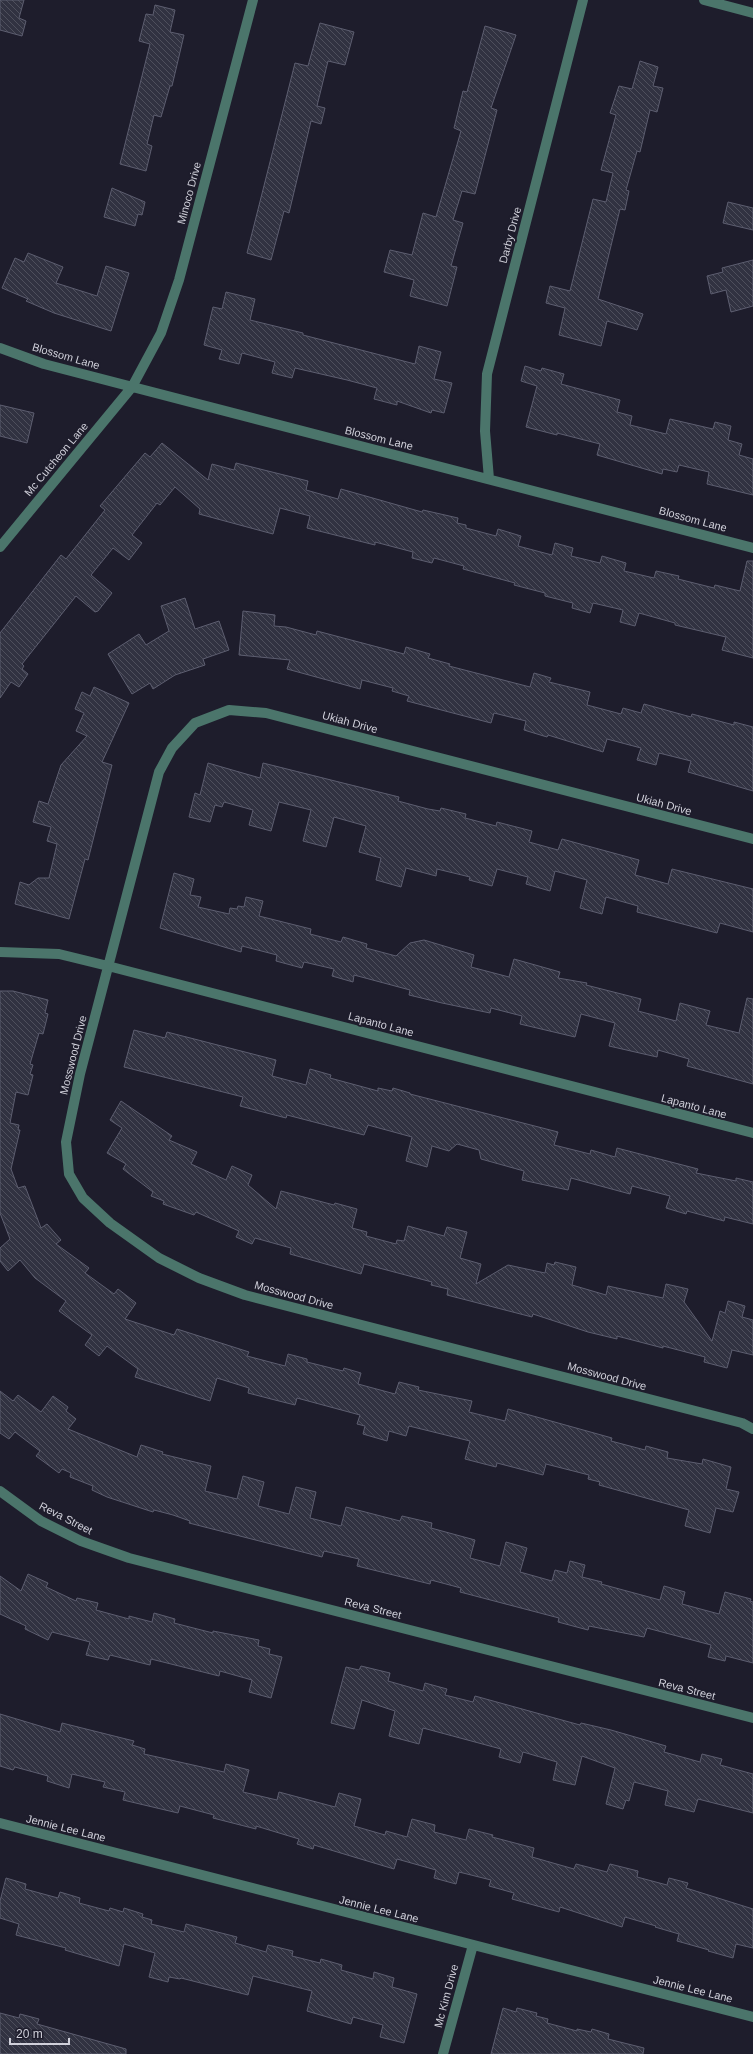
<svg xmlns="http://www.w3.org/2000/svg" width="753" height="2054" font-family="Helvetica,sans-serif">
  <defs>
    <pattern id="building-back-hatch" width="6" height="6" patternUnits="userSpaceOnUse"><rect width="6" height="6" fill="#313241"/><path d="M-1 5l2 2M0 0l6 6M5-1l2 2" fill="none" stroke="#4e4f5c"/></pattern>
  </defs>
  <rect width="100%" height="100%" fill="#1e1d2c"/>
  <path fill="url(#building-back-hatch)" stroke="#5d5e70" d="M0,0h24l-5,18 7,3 -4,15 -22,-6z
    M155,5l20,5 -5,22 14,3 -12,51h-2l-9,31 -7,-2 -7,29 5,2 -6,25 -26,-7 30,-120 -11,-3 7,-27 7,1z
    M320,23l34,9 -9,33 -17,-4 -11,45 8,2 -4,16 -10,-3 -22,92 -5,-2 -13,49 -24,-7 48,-190 13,3z
    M485,26l31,9 -25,73 6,2 -22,84 -13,-3 -9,29 10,3 -12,43 6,1 -10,39 -37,-10 4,-16 -30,-8 6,-22 22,5 11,-42 13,4 25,-86 -7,-3 9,-37 4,1z
    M640,61l18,6 -5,19 10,2 -6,24 -7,-2 -10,42 -3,-1 -11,39 3,1 -4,19 -5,-1 -22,90 45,15 -6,16 -30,-9 -6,25 -42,-11 6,-27 -19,-5 4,-17 20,5 23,-92 13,3 7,-29 -12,-3 15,-55 -6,-2 9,-27 13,3z
    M112,188l33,14 -3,13 -4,-1 -3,12 -31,-9z
    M728,202l25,6v22l-30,-7z
    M28,253l35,14 -7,16 41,13 9,-30 23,7 -18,58 -57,-18 -28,-12 2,-2 -26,-11 13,-30 9,4z
    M753,260v46l-22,6 -5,-22 -15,4 -4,-18 16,-4 -1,-4z
    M226,292l29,7 -5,21 53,13v2l112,29 4,-18 22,6 -7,27 18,4 -8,30 -12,-3 -1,3 -34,-12v4l-23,-6 3,-11 -30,-8 -52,-12 -3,10 -20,-5 3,-11 -33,-9 -3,11 -20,-5 3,-9 -18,-5 9,-38 9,2z
    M525,366l16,5 1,-3 22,6 -3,10 59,16 -3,12 15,4 -2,9 36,9 4,-15 43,10 2,-7 16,4 -3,14 14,4 -3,11 14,4v36l-46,-11 2,-12 -30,-7 -2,7 -14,-3 -1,5 -65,-19 3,-11 -43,-11v2l-31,-8 11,-41 -16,-5z
    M0,405l34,8 -7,30 -27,-7z
    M162,443l46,37 4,-16 22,6 2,-7 72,18 -2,9 32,9 3,-10 81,23 1,-2 35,8 -1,5 9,2v3l30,8 2,-7 23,7 -3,10 34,9 3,-12 18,5 -2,8 29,7 2,-7 24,7 -2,8 30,7 2,-7 23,5 -1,3 36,9 1,-3 25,6 7,-30h6v97l-31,-8 4,-13 -51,-12v-2l-36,-10 -4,13 -15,-4 3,-12 -30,-7 -3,10 -18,-5 1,-5 -28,-7v-3l-31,-8 1,-2 -52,-14 1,-3 -30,-8 -2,5 -20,-5 1,-6 -38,-10v3l-68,-17 3,-12 -30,-8 -7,26 -74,-20 1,-5 -25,-22 -15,18 -3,-2 -25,32 10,8 -13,17 -16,-12 -22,27 21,18 -14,18 -3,1 -19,-16 -54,68 2,2 -2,3 6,5 -9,13 -8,-5 -11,16v-65l61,-78 5,4 16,-20 23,-29 -5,-4 45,-53 5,4z
    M185,598l10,31 24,-8 10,29 -26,9 2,6 -30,10 -22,14 -3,-6 -18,11 -24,-40 31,-20 7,11 23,-14 -8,-25z
    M243,611l32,4 -1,11 12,1 30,8 1,-4 87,23 2,-7 24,7 -2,4 22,6 -1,2 81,21 4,-14 17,5 -2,4 41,10 -3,13 34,9 2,-6 18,5 3,-9 47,13 1,-3 42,11v-3l19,5v64l-65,-19 3,-11 -32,-8 -3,12 -19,-5 4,-12 -34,-9 -4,13 -55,-17 -1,2 -23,-7 2,-9 -32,-8 -3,10 -84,-22 2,-5 -17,-5 1,-3 -31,-8 -2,9 -73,-20 3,-9 -51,-5z
    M94,687l35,16 -27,59 10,3 -24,95 -3,-1 -16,60 -54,-15 5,-22 9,3 9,-7h11l8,-34 -10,-3 4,-14 -18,-5 6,-21 9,3 13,-39 26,-29 -11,-5 8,-18 -9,-4 7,-17 8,4z
    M208,763l52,15 3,-15 136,34 -1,4 30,8 12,2 1,-3 25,6 -1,4 31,8 1,-4 35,9 -3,11 29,8 4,-11 77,21 -4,15 33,9 4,-15 81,20v43l-33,-9 -3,10 -80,-21 1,-6 -32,-9 -4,17 -22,-6 7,-28 -32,-9 -5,20 -24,-7 2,-7 -31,-8 -5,17 -23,-6 1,-3 -33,-8 -1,7 -30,-8 -5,19 -25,-7 5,-22 -22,-6 7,-26 -32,-9 -8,30 -23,-6 8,-31 -32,-8 -8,29 -22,-6 4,-15 -29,-8 -2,5 -7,-2 -5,17 -21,-5 6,-24 5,2z
    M174,873l20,6 -4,16 11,2 -3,10 31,7 1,-6 7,1 1,-3 6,1 2,-10 17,4 -4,15 52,13 -1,5 31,8 2,-5 24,7 -1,4 30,8 14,-13 14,-3 50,15 -3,12 38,10 5,-18 46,13 -2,6 29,5 -1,2 55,14 -3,12 38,10 4,-18 30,8 -4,14 33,8 8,-35 6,1v85l-66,-18 2,-7 -31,-9 -1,7 -48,-11 6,-23 -34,-9 -6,23 -55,-13 2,-8 -31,-8 -1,5 -48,-10 -33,-8 1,-5 -56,-15 -1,7 -21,-6 2,-7 -30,-7 -2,6 -26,-7 1,-6 -35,-9 -1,6 -81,-24z
    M0,991h13l35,9 -3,13 3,1 -5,20 -4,-1 -9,31 3,1 -3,9 3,1 -5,20 -12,-3 -6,31 9,2 -1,5h2l-9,39 7,19 7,-2 16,42 6,-4 14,16 -5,4 33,24 -4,5 29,21 4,-5 18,14 -11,16 49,16 3,-6 72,23 -2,4 38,10 3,-12 19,5v3l36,9 1,-3 17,5 -3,11 37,10 4,-12 20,5 -1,3 54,11 -3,11 36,9 3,-12 104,29 -1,3 34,9 1,-4 22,6 -1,6 35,6 1,-5 28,8 -5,22 13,3 -6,20 -17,-4 -6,25 -25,-7 4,-16 -90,-25 1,-3 -12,-3 1,-4 -43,-11 -3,11 -46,-12 -1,4 -31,-8 5,-18 -61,-15 -3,10 -17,-5 -2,10 -24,-7 2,-8 -8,-2 3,-9 -63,-17 -2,7 -20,-5 -27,-7 1,-5 -32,-10 -7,23 -75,-24 3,-8 -31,-23 -8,10 -14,-11 7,-10 -33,-24 7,-10 -31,-23 -15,-18 -12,11 -8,-10v-13l10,-9 -10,-26z
    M134,1030l31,8 2,-6 109,28 -4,16 34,9 4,-16 21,6 -1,3 48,13v-3l14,3 1,-3 17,5v1l148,38 -4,13 36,9 1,-4 24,7 2,-9 81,21 -2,4 40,8v-3l17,4v42l-28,-7 -1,4 -37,-10 -1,3 -20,-6 4,-12 -38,-10 -2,8 -59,-16 -3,12 -46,-10 2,-9 -43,-12 -2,-9 -22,-6 -8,7 -17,-5 -5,21 -21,-6 6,-24 -44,-12 -4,10 -77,-20 -1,3 -46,-12 3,-9 -119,-30z
    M121,1101l51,35 -3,4 28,12 -6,12 35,16 6,-14 20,9 -4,10 28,24 5,-18 53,14 1,-2 22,6 -5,19 15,4 -1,4 30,8 1,-4 7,1 4,-15 36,10 3,-9 20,5 -7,26 21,6 -5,20 32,-19 37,8 2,-10 7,2 1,-3 21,5 -4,18 34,10 2,-9 55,12 3,-14 22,5 -4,13 28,39 8,-30 5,2 3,-12 17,5 -3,11 11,3v35l-21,-5 -5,18 -23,-6 1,-5 -42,-11v2l-46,-12v3l-29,-7 -55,-18 -1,3 -85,-22 1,-6 -17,-4 1,-3 -68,-18 -3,10 -71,-20 1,-6 -36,-10 -3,6 -16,-7 3,-6 -43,-19 -2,3 -31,-11 1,-3 -13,-5 2,-4 -30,-23 3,-5 -19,-11 15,-25 -12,-8z
    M0,1391l13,10 5,-6 23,17 12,-16 15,11 -2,4 10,8 -8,10 69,28 4,-12 22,7 -1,2 49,12 -6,25 32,8 6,-23 21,6 -6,24 31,8 7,-27 20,5 -6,26 31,8 5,-19 54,14 2,-5 30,7 -1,5 44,12 -5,18 30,8 6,-24 21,6 -7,24 32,9 3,-11 12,3 3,-12 15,4 -3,12 20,5 -1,2 59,16 4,-14 21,6 -3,12 37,10 6,-22 26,7 -1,2 3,1v61l-27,-7 -1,5 -17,-4 3,-12 -64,-17 -3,9 -55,-11 -1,4 -30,-8 1,-4 -99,-26 1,-4 -30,-8 -1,4 -73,-18 2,-7 -35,-8 -2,6 -133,-34 1,-2 -17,-6 -19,-5 -1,2 -46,-15 -15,-7 1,-4 -23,-9 1,-4 -9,-4 -3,4 -23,-17 4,-5 -25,-19 -6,7 -9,-6z
    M28,1574l20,9 -2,4 30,14 1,-3 21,5 -2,7 33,9v-3l23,6 2,-9 21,6 -1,4 39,10v-2l46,9 -1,6 12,3 -1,5 13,3 -11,41 -22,-6 3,-12 -32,-9 -1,5 -68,-17 -1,6 -40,-10 -2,5 -22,-5 4,-13 -38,-10 -4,8 -23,-11 1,-3 -26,-12v-38l21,15z
    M361,1666l29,7 -2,8 35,10 2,-8 22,6 -2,6 28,7 2,-6 105,29 1,-2 30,7 55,16 -2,6 36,10 2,-8 20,5 -2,6 33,9v39l-55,-14 -4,13 -29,-7 3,-14 -34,-9 -5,19 -3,-1 -3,9 -17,-5 9,-36 -33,-12 -7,29 -22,-5 4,-18 -34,-10 -3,11 -21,-6 2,-8 -78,-21 -4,16 -30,-8 6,-25 -33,-11 -8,29 -23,-6 15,-56 13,3z
    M0,1714l60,18 2,-9 72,18 -2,4 13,4 -1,5 80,18 2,-8 23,6 -6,22 34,8 2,-8 56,15 4,-14 22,6 -7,27 31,9 1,-4 21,6 5,-18 23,6 -1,7 32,8 3,-11 24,6 -1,2 42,11 -2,9 42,12 2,-5 31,8 3,-8 28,7 -1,6 30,8 2,-7 19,5 -2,5 67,21v39l-17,-4 -3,14 -25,-7 1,-1 -32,-9 2,-7 -24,-7 1,-1 -31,-9 -3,10 -62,-20 -1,5 -47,-13 2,-6 -25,-7 2,-6 -32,-8 -3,12 -22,-6 2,-8 -39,-11 -3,10 -80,-24 -1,4 -16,-5 2,-5 -43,-13v3l-43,-11 1,-3 -34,-9 -2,7 -55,-13 2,-8 -22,-5 2,-5 -33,-8 -3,14 -22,-7 1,-5 -33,-9 -2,3 -13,-4z
    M6,1878l20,6 -1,5 33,9 2,-6 20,6 -1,5 30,8 1,-3 13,4 1,-4 19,6 -1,3 10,3 -1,4 33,8 2,-8 51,13 -2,6 31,9 2,-7 25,6 -1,5 28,7 1,-4 21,6 -1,5 32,9 1,-7 20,6 -2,9 25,7 -13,49 -24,-6 3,-12 -30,-8 -2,7 -44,-13 5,-20 -59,-15 -5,19 -67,-17 -1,1 -11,-2 -1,5 -19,-5 6,-24 -31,-9 -5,22 -54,-16 1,-2 -50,-13 3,-11 -19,-6v-17z
    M503,2008l13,4 1,-4 20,5 -1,3 12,3 -1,4 30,8v-2l14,3 1,-3 17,5 -1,5 36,9 -1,6h-152z
    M0,2013l19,5 1,-4 19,5 -2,5 89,25v5h-126z"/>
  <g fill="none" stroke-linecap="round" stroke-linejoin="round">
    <path stroke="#4b756b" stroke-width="10" d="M704,0l49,13
      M0,348l44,16 709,184
      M489,479l-4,-48 2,-57 96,-374
      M0,547l132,-160 29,-54 18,-53 74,-280
      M753,839l-487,-126 -37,-3 -34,13 -23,25 -13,24 -79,302 -14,68 3,32 14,24 27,25 49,35 40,20 46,17 497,128 11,6
      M0,952l59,2 49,12 645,167
      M0,1491l41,30 40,20 48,17 624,160
      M0,1823l753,194
      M443,2054l30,-109"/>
  </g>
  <g text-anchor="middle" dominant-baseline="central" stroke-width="4" stroke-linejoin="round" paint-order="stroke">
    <g font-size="11" fill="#d0d0da" stroke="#1e1d2c">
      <text transform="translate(189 193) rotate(-75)">Minoco Drive</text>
      <text transform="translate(510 235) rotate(-75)">Darby Drive</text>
      <text transform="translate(66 356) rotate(16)">Blossom Lane</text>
      <text transform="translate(379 438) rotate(14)">Blossom Lane</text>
      <text transform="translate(56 459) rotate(-50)">Mc Cutcheon Lane</text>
      <text transform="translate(693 519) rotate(15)">Blossom Lane</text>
      <text transform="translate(350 722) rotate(15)">Ukiah Drive</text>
      <text transform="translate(664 804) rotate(15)">Ukiah Drive</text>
      <text transform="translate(381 1024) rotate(15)">Lapanto Lane</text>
      <text transform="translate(73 1055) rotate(-76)">Mosswood Drive</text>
      <text transform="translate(694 1106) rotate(15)">Lapanto Lane</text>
      <text transform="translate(294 1295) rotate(15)">Mosswood Drive</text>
      <text transform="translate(607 1376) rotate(15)">Mosswood Drive</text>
      <text transform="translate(66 1518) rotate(27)">Reva Street</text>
      <text transform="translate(373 1608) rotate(14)">Reva Street</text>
      <text transform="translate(687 1689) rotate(14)">Reva Street</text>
      <text transform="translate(66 1828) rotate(14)">Jennie Lee Lane</text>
      <text transform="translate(379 1909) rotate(14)">Jennie Lee Lane</text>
      <text transform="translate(693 1989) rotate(14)">Jennie Lee Lane</text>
      <text transform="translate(446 1996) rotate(-75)">Mc Kim Drive</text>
    </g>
  </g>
  <path d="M10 2038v6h59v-6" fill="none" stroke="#d0d0da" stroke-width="2"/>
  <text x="16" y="2038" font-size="12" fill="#d0d0da" stroke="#1e1d2c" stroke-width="3" paint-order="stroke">20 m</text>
</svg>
